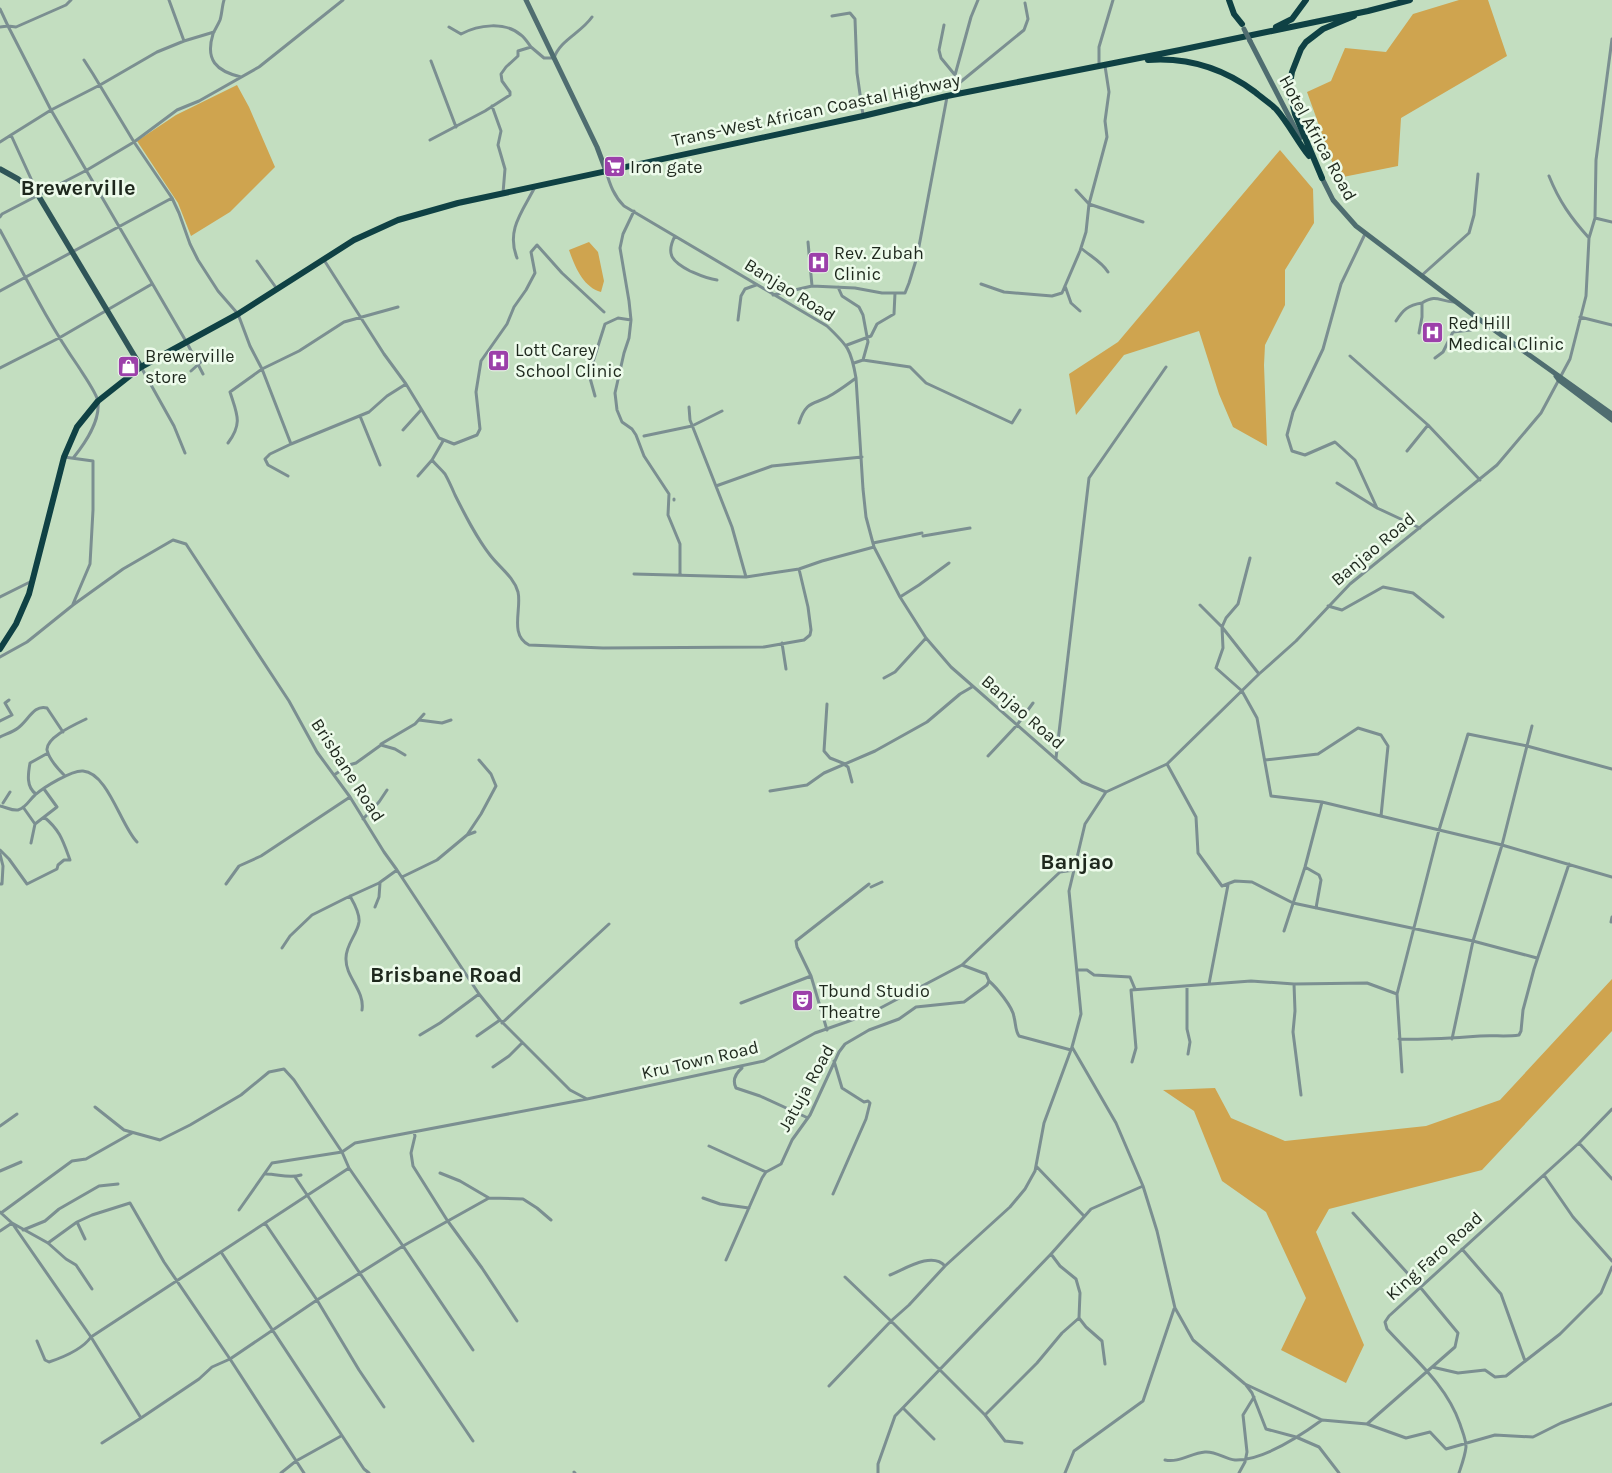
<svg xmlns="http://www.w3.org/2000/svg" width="1612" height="1473" font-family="Karla,sans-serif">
  <rect width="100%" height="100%" fill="#c3dec0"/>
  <path fill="#cfa44f" d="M1459,0h29l19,56 -106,62 -3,48 -60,12 -31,-86 24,-11 14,-33 41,4 27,-38z
    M237,85l12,22 26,60 -45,45 -39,24 -13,-33 -41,-62 39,-26z
    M1280,150l33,39 1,34 -29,47v35l-20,40 -1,20 3,81 -34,-19 -14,-33 -20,-63 -75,24 -48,60 -7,-41 49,-32z
    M589,242l9,10 6,29 -3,11c-18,-5 -26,-25 -32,-42z
    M1612,979v52l-130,139 -153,39 -13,23 48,113 -18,38 -65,-33 25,-52 -40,-86 -44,-31 -28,-70 -31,-21 52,-2 16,30 54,23 141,-15 74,-26z"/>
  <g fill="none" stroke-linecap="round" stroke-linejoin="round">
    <path stroke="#7b8f91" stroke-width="3" d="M169,0l15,41
      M224,0c-2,6 -2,14 -4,20 -2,5 -5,9 -7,14 -8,26 3,37 28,43
      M0,9l8,17 -8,1
      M832,16l18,-3 5,6 2,54 6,42
      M944,25l-5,25 2,8 14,17 5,18
      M8,26l43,84 136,233 16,31
      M8,26l8,1 50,-22 5,-5
      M449,27l12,7c17,-9 44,-13 60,1 4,3 7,8 10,12
      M84,60l9,14 41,68 38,56 7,15 11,31 8,16 20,31 20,23 12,32 12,23 29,75
      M431,61l25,66
      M1099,66v-19l14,-47
      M1105,66l4,26 -4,29 2,16 -18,67 54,18
      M955,75l16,-58 7,-17
      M958,84l66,-54 4,-11 -3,-16
      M492,106l9,25 -3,14 7,24 -2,24
      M430,140l55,-29 25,-16v-3l-8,-11 -1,-7 5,-7 12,-11v-5l13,-4 13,11h10c6,-18 27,-25 38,-41
      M0,142l11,-7
      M606,171c4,14 8,25 18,35l203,120c21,20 24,23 29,52l7,111 3,28 8,30 26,50 26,41 25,29 131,115 24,10 61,-28 92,-90 37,-33 54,-57 147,-119 44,-52 29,-54 16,-63 3,-58 6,-20 1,-58 16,-121
      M1549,176c10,25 22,42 40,62
      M38,194l-27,-59 40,-25 49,-25 57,-33 27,-11 30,-9
      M634,211l-11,23 -3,14 9,53 2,19 -2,18 -5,15 -9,40 2,17 5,12 10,7 4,6 8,21 25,38 -1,21 12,29v30
      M0,217l2,-3 85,-44 47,-28 43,-32 22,-9 60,-34 84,-67
      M1595,218l17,4
      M0,230c25,46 48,93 78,136 5,8 20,29 20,36 2,20 -13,41 -24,55
      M1365,234l-24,50 -18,65 -30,63 -6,23 5,16 13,4 30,-13 20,18 22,48
      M675,236c-10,19 -2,26 15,35 9,4 17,8 27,9
      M808,242l4,44
      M1081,248c9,8 21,14 27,24
      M517,258c-11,-28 5,-46 18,-71
      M324,260l60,94 22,30 33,54 15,6 23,-9 3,-6 -4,-37 5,-31 26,-37 7,-17 12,-17 9,-17 -4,-21 6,-7 25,28 42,39
      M257,261l20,28
      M1421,276l48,-43 5,-18 4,-41
      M981,284l23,8 48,4 10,-3 18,-42 6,-19 3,-28 -13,-14
      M1065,286l6,17 9,8
      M838,287l4,9 17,11 4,8 5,27 -5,18
      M0,291l172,-93
      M773,295l39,-9 43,2 27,5h23l4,-10 8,-26 30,-160
      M1580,317l32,8
      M738,320l3,-24 4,-7 11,-4
      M1396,321c7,-11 12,-16 26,-18
      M1419,333l3,-16v-14c14,-9 17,-2 32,-1
      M847,345l24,-9 6,-12 17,-10 1,-21
      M1350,356l78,69 52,55
      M1435,358l8,-6 10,-20 18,-2 4,-5 1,-8
      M854,363l9,-3 47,7 16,16 86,40 8,-13
      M141,367l33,59 11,27
      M0,368l59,-30 93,-54
      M191,371l11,-10
      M595,396l-5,-18 1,-10 14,-44 13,-6 13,2
      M689,407l1,13 42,107 14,50
      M360,416l20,49
      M799,423c8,-25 16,-17 34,-29 8,-5 15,-10 23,-16
      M403,430l18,-20
      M644,436l48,-10 30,-15
      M228,443c15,-20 9,-29 2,-51l32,-23 37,-18 45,-29 54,-15
      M1407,451l21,-26
      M64,457l29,4v49l-3,54 -17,40
      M432,460c4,5 9,9 13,14 4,7 7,14 10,21 10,20 21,42 35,60 9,12 24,22 28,37 4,17 -9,43 11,53l74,3 161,-1 40,-7 6,-5 1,-5 -3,-23 -9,-38
      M288,476l-20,-11 -3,-6 5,-5 21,-10 78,-32 18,-16 19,-12
      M418,476l14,-16 11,-19
      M1337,483l40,25 43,20
      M716,486l56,-20 90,-9
      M674,499v1
      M923,536l47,-8
      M873,543l49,-10
      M1250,558l-12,46 -12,14 -4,9 1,21 -7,20 26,23 15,27 14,78 51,6 -17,65 -21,64
      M634,574l112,3 53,-8 23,-8 52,-14
      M0,597l32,-16
      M900,597l19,-12 30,-22
      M1200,605l22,22 37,47
      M1328,606l14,4 41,-23 30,6 30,24
      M782,643l4,26
      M0,657l27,-15 46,-37 50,-36 50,-29 13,4 103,157 28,51 33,45 34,55 13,18 82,124 21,26 70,70 17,9
      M884,678l11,-6 31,-34
      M827,704l-3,47 6,7 15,6
      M419,720l23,3 9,-3
      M0,721l12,-6 -7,-12 4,-3
      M0,737c6,-3 13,-5 18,-9 10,-7 16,-24 29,-20l16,24
      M381,744l34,-20 9,-10
      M988,756l29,-31 16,-22
      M1056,758l33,-280 77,-111
      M1265,760l53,-6 40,-26 23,7 7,11 -7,70
      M1167,764l29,53 2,36 24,33 13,-5 17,1 41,21 180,38 64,17
      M845,765l3,2 4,15
      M334,775l15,-10 7,-2 25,-18 14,4 10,6
      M65,776c-6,-6 -16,-17 -18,-26 -1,-13 29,-26 39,-31
      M770,791l37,-6 17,-12 51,-22 52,-29 33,-28 12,-7
      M36,794c-10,-7 -8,-20 -6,-31l18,-10
      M1322,802l180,43 110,32
      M3,803l7,-11
      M0,806c6,1 12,5 18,4 8,-2 12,-11 17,-15 9,-8 37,-25 48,-24 25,2 38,55 54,71
      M23,807l12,17 22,-17 -13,-18
      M363,819l16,-17 8,-12
      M467,835l14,-21 15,-28 -5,-12 -12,-14
      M31,843l4,-19
      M0,850l9,9 18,25 30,-15 1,-4 6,-5h6c-7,-19 -10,-30 -26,-43
      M0,854l3,12 -1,18h-2
      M1305,867l14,8 2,5 -5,28
      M402,877l35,-17 30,-25 8,-3
      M226,884l13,-18 22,-10 89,-59
      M871,887l11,-5
      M350,896c4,7 10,17 9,26 -2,13 -13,22 -13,36 -1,19 19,32 16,52
      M375,907l4,-10 1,-14
      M1611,922l1,-5
      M282,948l8,-12 22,-21 34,-17 33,-15 18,-13
      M1077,970h10l7,5 36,2 5,12
      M989,981c7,6 24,26 25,36 2,7 1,13 5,19l52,14
      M1209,984l19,-99
      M1294,984l1,27 -2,21 8,63
      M1187,986v43l3,13 -2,12
      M741,1003l70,-27
      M502,1023l107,-99
      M827,1030l-16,-54 -14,-29 -1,-6 73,-57
      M420,1035l20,-12 39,-29
      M477,1036l23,-16
      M1399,1039c27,1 54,-1 81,-3 14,-1 26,1 39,-1l2,-4 2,-21 11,-41 35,-105
      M1452,1039l21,-98 29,-96 30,-119
      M1072,1047l44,76 27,63 14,45 18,77 18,32 52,44 77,36 45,4 88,-77 3,-14 -38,-46 -67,-74
      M1132,1062l4,-14 -5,-58 120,-9 43,3 73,-1 30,11
      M493,1067l16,-11 13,-13
      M742,1068c-7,6 -10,12 -6,20l24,8 48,22
      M1402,1072l-5,-78 42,-164 29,-96 59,12 85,23
      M0,1126l17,-12
      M414,1132l1,4 -4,17 2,13 34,54 35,48 35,53
      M1579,1143l33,36
      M709,1146l57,26
      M342,1152l13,-9 232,-44 177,-38 51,-28 54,-19 93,-49 98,-93 14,-2
      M1036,1166l48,50
      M0,1171l21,-9
      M440,1173l20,8 29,17 34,1 14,9 14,12
      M266,1174c12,0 23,5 35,1
      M1544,1175l29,42 39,44
      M295,1177l178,264
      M833,1194l33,-75 4,-16 -2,-2 -4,1 -22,-14 -8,-27
      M703,1198l17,6 29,4
      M239,1210l33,-47 70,-11
      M0,1212l12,11 79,114 258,-169 -7,-16 -48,-72 -10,-11 -15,3 -28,23 -51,30 -30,15 -36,-10 -29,-23
      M1,1213l71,-52 14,-2 46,-26
      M77,1222l15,-7 38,-12 34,59 66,97 87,-59 42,70 25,37
      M12,1223l36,20 18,16 10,6 16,24
      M265,1223l52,77 86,-54 -54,-78
      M23,1230l22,-9 14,-12 40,-23 19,-2
      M0,1231l12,-8
      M48,1243l29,-21 8,17
      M1462,1249l39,45 24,67
      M221,1252l143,217 5,4
      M1051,1254l9,12 16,13 4,14 -1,25 7,9 16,14 3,23
      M726,1260l36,-82 4,-6 15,-8 11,-24 18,-25 29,-63 6,-8 24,-14 30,-11 17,-12 48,-5 23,-17 2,-4 -3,-7 -24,-9
      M890,1275c15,-6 42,-24 55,-9
      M37,1341l8,19 4,2c15,-5 33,-12 42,-25l50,81 -39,25
      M473,1350l-70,-104 86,-48
      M1432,1367l26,6 27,-3 10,7 11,-1 54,-42 41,-41 11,-26
      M1246,1385l6,8 14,36 30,8 23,10 20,26
      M829,1386l62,-65 -46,-44
      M903,1408l31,31
      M985,1415l52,-52 25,-30 17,-15
      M141,1418l58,-39 13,-12 18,-8 74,114
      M1367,1424l39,14 24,-6 16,17 49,-14 38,2 28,-14 51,-19
      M1022,1443l-17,-2 -20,-26 -94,-94 18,-16 36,-39 65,-59 15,-18 10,-18 9,-48 28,-76 9,-33 -12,-123 16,-67 21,-32
      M1165,1460c14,3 26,-7 40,-8 11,-1 20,7 30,8 28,1 65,-24 87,-40
      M574,1472l1,1
      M281,1473l15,-12 45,-25
      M878,1473v-9l17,-48 156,-162 40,-45 52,-23
      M1065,1473l9,-22 69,-50 31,-92
      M1239,1473l6,-11 2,-10 -4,-37 11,-18
      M1459,1473c3,-9 6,-17 7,-26 0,-8 -4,-16 -6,-23 -14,-40 -46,-65 -73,-95l-2,-7 4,-6 190,-173 33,-34"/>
    <path stroke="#4f6d70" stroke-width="5" d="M526,0l71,147 9,24
      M1250,41l50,97
      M1321,176l12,24 23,26 120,91 136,97
      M1556,376l3,4 53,40"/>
    <path stroke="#2f5558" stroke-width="5.5" d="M0,169l18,10 20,16 103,172"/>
    <path stroke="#0f4144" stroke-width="6" d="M1229,0l5,14 8,10
      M1276,27l16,-8 14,-19
      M1148,60c41,-3 75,8 107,32 7,6 15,11 21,17 13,15 21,32 33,47
      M1322,178l-27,-64 -6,-25 3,-17 9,-23 5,-7 17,-13 31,-13
      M0,649l16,-25 13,-30 35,-137 13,-30 21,-26 43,-34 97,-53 116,-74 44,-20 60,-17 405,-87 84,-20 233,-46 188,-39 42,-11"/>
    <path stroke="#4f6d70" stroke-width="5" d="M1244,29l6,12"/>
  </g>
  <defs>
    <symbol id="supermarket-square" viewBox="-11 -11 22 22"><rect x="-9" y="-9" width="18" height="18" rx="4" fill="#9c40aa" stroke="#edfbeb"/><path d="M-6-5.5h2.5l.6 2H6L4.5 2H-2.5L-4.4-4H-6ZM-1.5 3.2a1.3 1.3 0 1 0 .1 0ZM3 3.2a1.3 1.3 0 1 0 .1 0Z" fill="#fff"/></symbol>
    <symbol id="hospital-square" viewBox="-11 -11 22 22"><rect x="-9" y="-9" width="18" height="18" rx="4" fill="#9c40aa" stroke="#edfbeb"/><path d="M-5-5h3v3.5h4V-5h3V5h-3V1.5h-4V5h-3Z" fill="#fff"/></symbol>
    <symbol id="shop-square" viewBox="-11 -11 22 22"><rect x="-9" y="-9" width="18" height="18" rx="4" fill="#9c40aa" stroke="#edfbeb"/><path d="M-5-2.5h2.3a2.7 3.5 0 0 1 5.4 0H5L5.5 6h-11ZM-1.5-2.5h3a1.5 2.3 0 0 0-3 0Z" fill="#fff"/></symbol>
    <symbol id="theatre-square" viewBox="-11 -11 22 22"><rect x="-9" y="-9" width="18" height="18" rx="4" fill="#9c40aa" stroke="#edfbeb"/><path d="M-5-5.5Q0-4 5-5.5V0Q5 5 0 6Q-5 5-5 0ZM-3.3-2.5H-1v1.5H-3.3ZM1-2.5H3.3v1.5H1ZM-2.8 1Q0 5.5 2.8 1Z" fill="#fff"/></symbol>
  </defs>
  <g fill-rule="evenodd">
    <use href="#supermarket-square" x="602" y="154" width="25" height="25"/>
    <use href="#hospital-square" x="806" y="250" width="25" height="25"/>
    <use href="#hospital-square" x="1420" y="320" width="25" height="25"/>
    <use href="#hospital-square" x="486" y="348" width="25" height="25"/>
    <use href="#shop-square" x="116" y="354" width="25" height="25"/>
    <use href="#theatre-square" x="790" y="988" width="25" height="25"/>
  </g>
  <g text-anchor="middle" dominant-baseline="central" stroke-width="5" stroke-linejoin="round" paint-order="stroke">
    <g font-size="18" fill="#1e281d" stroke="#edfbeb">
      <text transform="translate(816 110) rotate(-12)">Trans-West African Coastal Highway</text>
      <text transform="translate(1318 138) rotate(61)">Hotel Africa Road</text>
      <text transform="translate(790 290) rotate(32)">Banjao Road</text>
      <text transform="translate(1373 549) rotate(-40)">Banjao Road</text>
      <text transform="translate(1023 712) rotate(41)">Banjao Road</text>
      <text transform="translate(348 770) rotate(57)">Brisbane Road</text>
      <text transform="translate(700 1060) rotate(-13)">Kru Town Road</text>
      <text transform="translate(806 1088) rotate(-61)">Jatuja Road</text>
      <text transform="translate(1434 1256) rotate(-42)">King Faro Road</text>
    </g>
    <g font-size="18" fill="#1e281d" stroke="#edfbeb" text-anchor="start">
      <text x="630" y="167">Iron gate</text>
      <text x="834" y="253">Rev. Zubah<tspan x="834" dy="21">Clinic</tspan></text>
      <text x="1448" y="323">Red Hill<tspan x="1448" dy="21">Medical Clinic</tspan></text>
      <text x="515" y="350">Lott Carey<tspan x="515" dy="21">School Clinic</tspan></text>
      <text x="145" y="356">Brewerville<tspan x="145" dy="21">store</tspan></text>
      <text x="819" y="991">Tbund Studio<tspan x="819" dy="21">Theatre</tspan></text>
    </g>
    <g font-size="22" font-weight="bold" fill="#1e281d" stroke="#edfbeb">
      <text x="78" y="188">Brewerville</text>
      <text x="1077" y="862">Banjao</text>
      <text x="446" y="975">Brisbane Road</text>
    </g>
  </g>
</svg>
